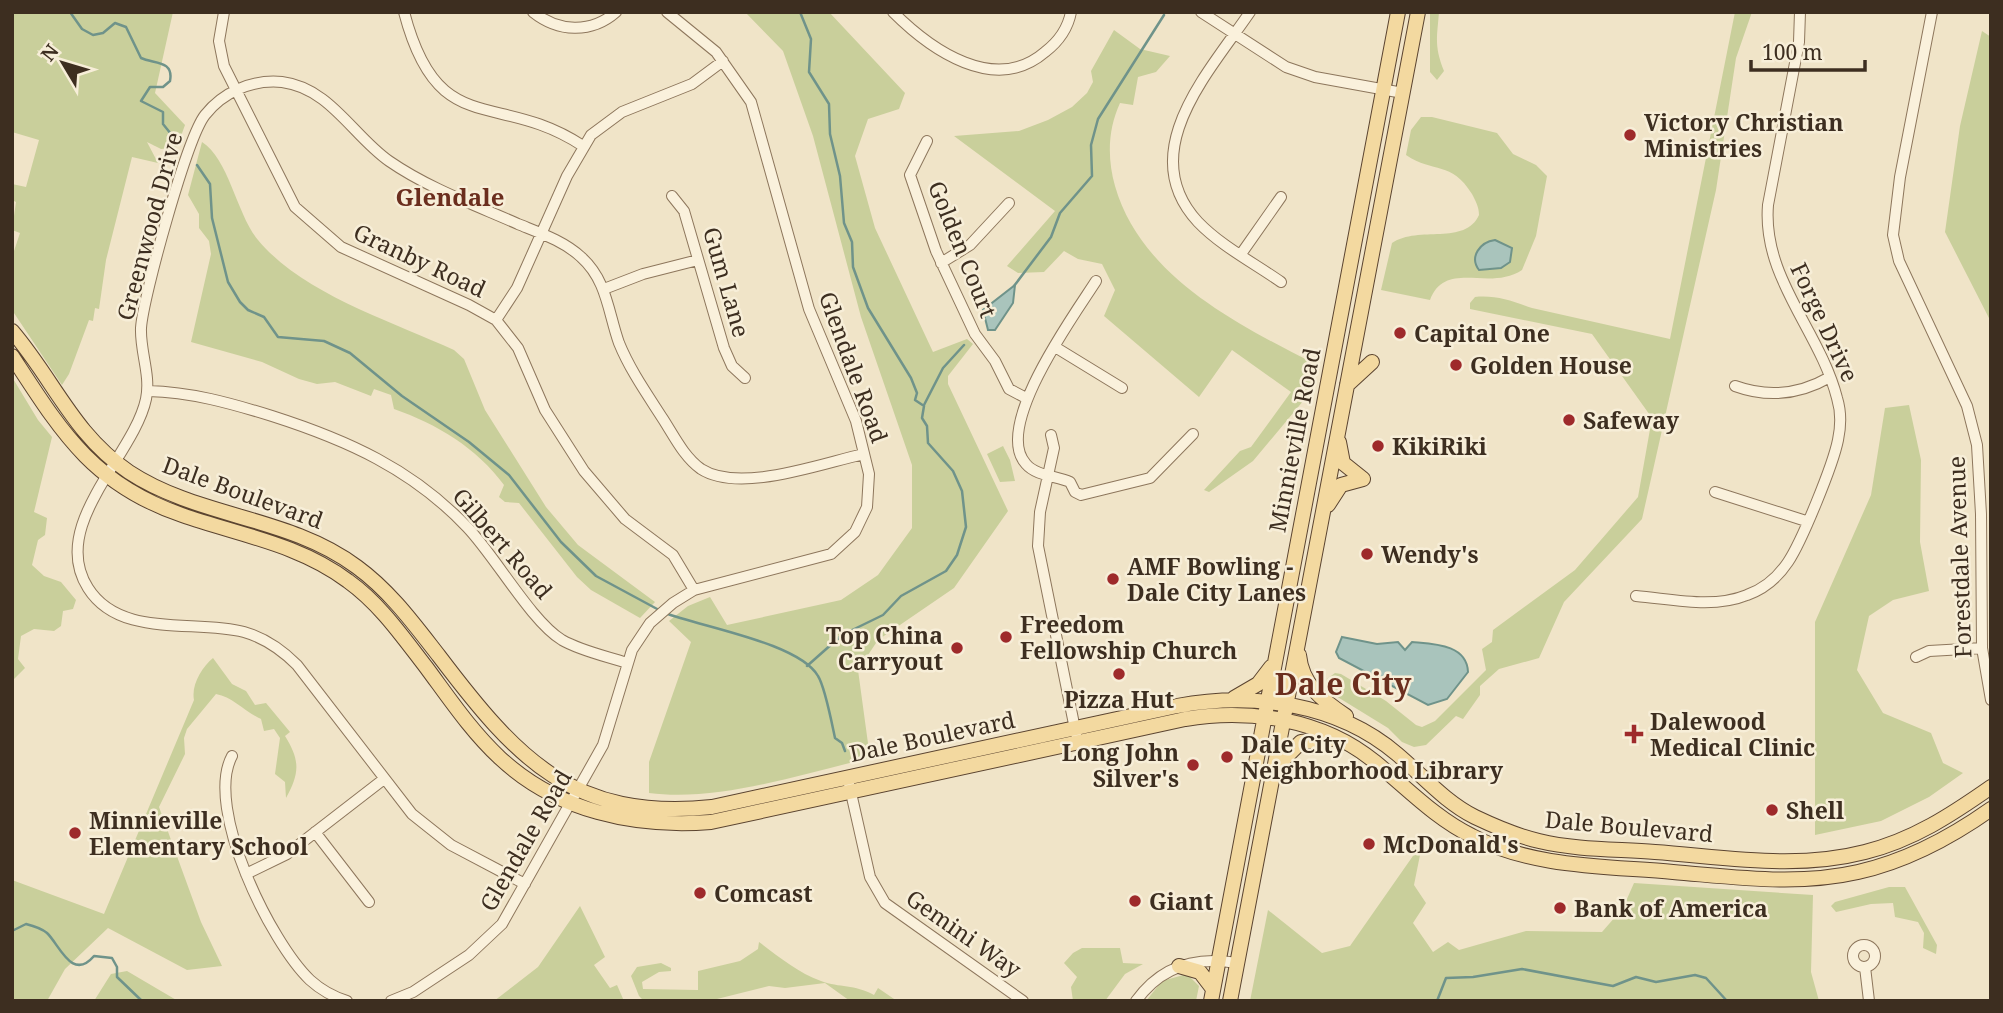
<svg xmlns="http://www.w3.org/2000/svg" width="2003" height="1013" font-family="'Noto Serif',serif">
  <rect width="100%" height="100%" fill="#f0e4c8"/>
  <path fill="#c9cf9b" d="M12,12h161l-18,81 30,32 -8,22 -16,2 -14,-7 11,21 -26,-6 -26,103 -7,49 -4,-1 -2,13 -4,-1 -20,54 -7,11 -50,-75v-53l8,-24 -8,-3 4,-28 -4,-2v-16l14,3 13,-47 -27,-8z
    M745,12h84l76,81 -6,16 -31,10 -13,37 20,72 58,124 34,-13 6,5 -25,32v8l60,127 -54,77 -76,52 -20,30 12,88c-69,16 -151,44 -221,35v-31l42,-120 -22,-21 19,-15 22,-9 17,28 114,-25 37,-25 34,-47v-63l-51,-148 -48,-181 -30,-85z
    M1430,12h9c-2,26 -5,34 5,59l-7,9 -7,-8z
    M1735,12h17l-16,46 -20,132 -74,329 -78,83 -25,56 -40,11 -19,17v9l-17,24 -7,-3 -30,29 -12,2 -12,-5 -14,-14 -57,-35 -5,-5 1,-9 8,-6 6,1 45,27 30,24 6,2 13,-6 51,-51 -4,-21 10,-7 1,-12 82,-60 63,-73 14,-79 -60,-84 -122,-25v-6l5,-6c21,-2 37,4 57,11l138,31z
    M1114,30l26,19 30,7 -14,16 -18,5 -5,28 -13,-2c-12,26 -13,55 -5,83 26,90 120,137 198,177l-4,31 -56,67 -44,31 -5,-2 36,-39 11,-4 40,-55 -59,-42 -33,47 -95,-81 11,-26 -13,-26 -24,-5 -14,-8 -20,21 -26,1 -11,-7 48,-55 -101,-75 65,-5 29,-11 24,-13 15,-14 6,-11 -2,-11z
    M1982,31l9,6v285l-46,-90 15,-106z
    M1432,117l65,16 16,21 23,11 11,11 -11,60 -14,34c-33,22 -76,-11 -92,30l-49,-10 11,-47c27,-18 73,3 87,-28 0,-8 -3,-13 -7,-21 -21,-34 -38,-20 -66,-39l5,-25 10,-13z
    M202,142c27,17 35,73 56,98 45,54 133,81 196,110l10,9 21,51 61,97 32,38 77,57 -15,16 -49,-28 -14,-13 -58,-74 -14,-1 -6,-5 5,-12c-27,-37 -67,-61 -110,-76l-3,-14 -17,-6 -3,7 -36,-14 -18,2 -18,-5 -37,-17 -71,-20 20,-88 -2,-13 -10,-13v-14l-11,-19z
    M12,377l26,43 14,17 -18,75 13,6 -2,17 -7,5 -6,25 12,11 17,6 15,18 -3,9 -10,2 -2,15 -7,5 -20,-2 -13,7 -3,23 7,9 -13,13z
    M1909,405l12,55 -1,82 9,49 -36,9 -24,16 -12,54 26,43 48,20 12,30 20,10 -34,24 -48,24 -66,14v-213l56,-127 14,-87z
    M1003,446l7,14 5,21 -15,1 -13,-28z
    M213,658l19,26 14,7 9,14 11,-2 24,29 -5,4c15,24 15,37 1,62l-1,-16 -10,-8 5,-36 -6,-9 -10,2 -3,-12c-16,-7 -28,-22 -45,-25l-29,35 -3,9 1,16 -26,53 42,115 21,44 -35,4 -79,-42 -43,41 -18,32h-35v-121l92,34 90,-214c-3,-15 8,-33 19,-42z
    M1415,853l5,2 -6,30 12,18 -13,20 20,29 15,-10 11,8 67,-19 76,1 21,-24 11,-25 179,12 -2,77 8,29h-569l18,-91 54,43 28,-7z
    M1889,887h16l32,58 -1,9 -13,-6 1,-15 -6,-11 -23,-5 -2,-14 -22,1 -35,8 -5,-6 4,-4z
    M580,906l25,51 -11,8 16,23 7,-3 7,16h-130l44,-34z
    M759,942c19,14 39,31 62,39 19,7 33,3 53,14l4,-7 19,13h-47l-25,-18 -40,5 -16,-2 -60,15h-65l-5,-5 -8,-20 6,-9 24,-4 10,5v3l-12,1 -17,10 1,7 55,1v-19l42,-10 18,-12z
    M1082,948h38l3,15 20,1 -18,10 -20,27h-32l-2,-14 6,-10 -13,-14 9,-10z
    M127,971l51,30h-84l17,-27z
    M1187,974l12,12 -3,15h-50l16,-20z"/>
  <path fill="#a9c4bc" stroke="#6f938a" stroke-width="2" d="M1495,240l17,8 -2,14 -9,6 -22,2c-10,-13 1,-28 16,-30z
    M1015,285l-2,18 -18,27h-7l-5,-20z
    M1342,637l35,7 21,-2 7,8 7,-8c21,2 55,2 56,30l-21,27 -19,6 -89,-47 -3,-6z"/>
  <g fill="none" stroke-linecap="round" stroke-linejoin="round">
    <path stroke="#6f938a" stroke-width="2.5" d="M70,12l12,17 11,6 10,-2 12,-10 11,4 15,31c13,6 33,2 29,23l-7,6h-13l-9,14 22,11v12l12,15
      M800,12l11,27 -2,33 20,32 1,30 10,42 4,47 8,19 1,25 15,41 43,70 6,15 -2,7 9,6 -2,12 5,8 1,17 25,28 9,20 4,36 -9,28 -11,16 -45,25 -18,19 -41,20 -35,31
      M197,165l13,19 2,34 16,64 12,20 8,8 16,7 14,20 46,4 26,12 52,43 67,46 40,33 52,67 35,34 63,34
      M1014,286l37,-49 9,-24 32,-37 -1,-31 7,-26 66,-104
      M924,405l19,-37 21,-23
      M665,613c37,14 134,30 153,63 7,11 14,48 17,62l7,5 3,8
      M12,931l14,-7c8,2 15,4 21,9 12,11 25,49 47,23l18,2 5,9v10l25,24
      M1286,1001h6
      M1437,1001l9,-23 27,-1 49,-8 91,17 23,-9 20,5 39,-7 11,3 21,23"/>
    <defs>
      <path id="minor" d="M224,12l-5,29 5,25 71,141 46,40 128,58 27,15 22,28 27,62 39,61 41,48 48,36 21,35
        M404,12c34,130 93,77 179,134
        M533,12c25,20 58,22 83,0
        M893,12c38,38 102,83 152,40 13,-10 23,-24 26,-40
        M1201,12l85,55 29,10 88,16
        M1250,12c-40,59 -117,140 -52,210 23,24 56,41 83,60
        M1932,12l-32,165 -7,58 6,26 68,145 10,39 4,69 1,134 9,52
        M927,141l-17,34 26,76 39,83 20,27 14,28 17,9
        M672,196l12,15 40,137 8,18 13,12
        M1241,254l40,-57
        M941,263l29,-18 39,-42
        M1096,281c-21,33 -104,146 -70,183 10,12 31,12 44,18l5,10 6,3 69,-17 43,-44
        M604,289l39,-15 55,-14
        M496,320l21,-32 50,-112 24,-41 31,-23 70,-28 31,-23
        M1055,347l67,41
        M1735,386c33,12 64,9 95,-9
        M148,391c43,1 82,12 124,25 75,24 140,53 195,111 28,29 64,94 95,113 19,11 44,16 65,23
        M1051,435l3,13 -14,64 -2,34 38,188
        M1715,492l91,29
        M1636,596c36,3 77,13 111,-1 17,-6 31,-18 41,-33 14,-21 45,-97 50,-122 3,-14 3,-29 -1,-42 -17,-67 -75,-120 -69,-193l31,-163 1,-30
        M1916,657l13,-6 53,-3
        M232,756c-28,52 39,187 78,224 11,10 24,17 37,21
        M849,784l21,93 15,26 138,98
        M315,832l54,70
        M246,874l41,-20 97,-75
        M525,884l-74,-39 -39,-31 -115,-149c-15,-15 -32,-27 -53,-33 -49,-13 -124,7 -156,-44 -40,-63 46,-132 58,-189 5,-24 -6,-47 -5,-71 2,-31 46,-190 64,-213 18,-23 48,-36 77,-33 48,6 71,54 107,79 39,27 86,44 129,63 22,9 46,17 63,33 26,23 27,55 38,86 11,27 28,51 44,76 11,17 21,38 38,50 39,25 121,-6 163,-15
        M1853 956a11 11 0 1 1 22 0a11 11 0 1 1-22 0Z
        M1865,967l4,34
        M391,1001l22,-9 56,-37 33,-31 101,-179 29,-95 18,-27 23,-20 21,-13 137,-36 24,-22 12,-25 2,-33 -13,-53 -47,-112 -58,-207 -35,-50 -49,-40
        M1136,1001c25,-35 60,-45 101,-38"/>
      <path id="major" d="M12,331c42,49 61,103 117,141 70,46 160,44 228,95 33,24 57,57 82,89 78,103 134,165 273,151l465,-101c76,-14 160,-3 220,48 26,22 48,48 78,63 21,10 42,19 64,24 37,9 78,8 116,11 70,5 141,18 210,0 48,-12 86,-37 126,-65
        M12,356c49,75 80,128 170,159 57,20 117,29 166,66 32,23 54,55 78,86 23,31 45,64 74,91 57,53 134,70 211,64l474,-103c64,-11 138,0 190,43 31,25 60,56 97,74 61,32 134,30 201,36 62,5 124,14 185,0 49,-11 92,-34 133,-63
        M1347,385l25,-23
        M1339,442l4,21 20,16
        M1328,505l13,-20 22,-6
        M1299,655c3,30 23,45 47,61
        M1234,698l24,-14 13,-17
        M1277,766l24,-24 30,-3
        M1179,966l21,6 13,17
        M1211,1001l187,-989
        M1230,1001l188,-989"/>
    </defs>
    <use href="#minor" stroke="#8d765c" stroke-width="12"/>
    <use href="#major" stroke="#5b4430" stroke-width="16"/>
    <use href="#minor" stroke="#faf1dc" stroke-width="10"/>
    <use href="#major" stroke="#f3d9a0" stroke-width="14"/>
  </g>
  <g fill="#9e2a2b" stroke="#f7eed8" stroke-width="2.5">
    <circle cx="1630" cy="135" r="7"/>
    <circle cx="1400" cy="333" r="7"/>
    <circle cx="1456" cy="365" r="7"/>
    <circle cx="1569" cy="420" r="7"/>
    <circle cx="1378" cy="446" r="7"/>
    <circle cx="1367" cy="554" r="7"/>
    <circle cx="1113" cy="579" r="7"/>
    <circle cx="1006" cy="637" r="7"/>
    <circle cx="957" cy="648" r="7"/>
    <circle cx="1119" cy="674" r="7"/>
    <path d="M1630.5 723.5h7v7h7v7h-7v7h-7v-7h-7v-7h7z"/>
    <circle cx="1227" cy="757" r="7"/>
    <circle cx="1193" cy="765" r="7"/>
    <circle cx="1772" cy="810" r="7"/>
    <circle cx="75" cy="833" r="7"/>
    <circle cx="1369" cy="844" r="7"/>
    <circle cx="700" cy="893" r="7"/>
    <circle cx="1135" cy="901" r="7"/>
    <circle cx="1560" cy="908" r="7"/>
  </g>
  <g text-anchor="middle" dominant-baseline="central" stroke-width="5" stroke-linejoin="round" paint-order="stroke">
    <g font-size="23" font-weight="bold" fill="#3d2e20" stroke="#f7eed8" text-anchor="start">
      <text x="1644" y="122">Victory Christian<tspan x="1644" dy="26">Ministries</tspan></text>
      <text x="1414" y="333">Capital One</text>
      <text x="1470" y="365">Golden House</text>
      <text x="1583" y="420">Safeway</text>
      <text x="1392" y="446">KikiRiki</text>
      <text x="1381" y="554">Wendy's</text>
      <text x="1127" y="566">AMF Bowling -<tspan x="1127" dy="26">Dale City Lanes</tspan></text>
      <text x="1020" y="624">Freedom<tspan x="1020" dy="26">Fellowship Church</tspan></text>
      <text x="943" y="635" text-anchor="end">Top China<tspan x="943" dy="26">Carryout</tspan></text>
      <text x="1119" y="699" text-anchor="middle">Pizza Hut</text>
      <text x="1650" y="721">Dalewood<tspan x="1650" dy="26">Medical Clinic</tspan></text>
      <text x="1241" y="744">Dale City<tspan x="1241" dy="26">Neighborhood Library</tspan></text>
      <text x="1179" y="752" text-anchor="end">Long John<tspan x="1179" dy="26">Silver's</tspan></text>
      <text x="1786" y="810">Shell</text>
      <text x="89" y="820">Minnieville<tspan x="89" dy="26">Elementary School</tspan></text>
      <text x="1383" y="844">McDonald's</text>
      <text x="714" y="893">Comcast</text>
      <text x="1149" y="901">Giant</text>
      <text x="1574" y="908">Bank of America</text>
    </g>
    <g font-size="23" fill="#3d2e20" stroke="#f7eed8">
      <text transform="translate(149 226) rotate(-75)">Greenwood Drive</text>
      <text transform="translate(963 249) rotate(68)">Golden Court</text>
      <text transform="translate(420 260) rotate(25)">Granby Road</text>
      <text transform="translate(727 282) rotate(74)">Gum Lane</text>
      <text transform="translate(1825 322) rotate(65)">Forge Drive</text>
      <text transform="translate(854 367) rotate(70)">Glendale Road</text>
      <text transform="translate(1294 440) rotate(-79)">Minnieville Road</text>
      <text transform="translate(243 492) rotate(20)">Dale Boulevard</text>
      <text transform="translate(503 543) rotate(49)">Gilbert Road</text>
      <text transform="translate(1959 557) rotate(-92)">Forestdale Avenue</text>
      <text transform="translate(932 736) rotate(-12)">Dale Boulevard</text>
      <text transform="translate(1629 826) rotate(5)">Dale Boulevard</text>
      <text transform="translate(525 840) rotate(-60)">Glendale Road</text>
      <text transform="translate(964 933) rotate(35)">Gemini Way</text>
    </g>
    <g font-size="24" font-weight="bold" fill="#6b2e1e" stroke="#f7eed8">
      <text x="450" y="196">Glendale</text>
    </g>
    <g font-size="30" font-weight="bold" fill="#6b2e1e" stroke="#f7eed8">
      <text x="1343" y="683">Dale City</text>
    </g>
  </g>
  <rect width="2003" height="1013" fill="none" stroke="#3d2e20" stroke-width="28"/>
  <g transform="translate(63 63) rotate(308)" stroke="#f7eed8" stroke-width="5" paint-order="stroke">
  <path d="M0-5L12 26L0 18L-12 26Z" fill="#3d2e20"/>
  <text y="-10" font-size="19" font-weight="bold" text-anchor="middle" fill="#3d2e20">N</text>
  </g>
  <path d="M1751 60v10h114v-10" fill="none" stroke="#3d2e20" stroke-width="3.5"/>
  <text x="1762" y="60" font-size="21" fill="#3d2e20" stroke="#f7eed8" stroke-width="5" paint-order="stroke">100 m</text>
</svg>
